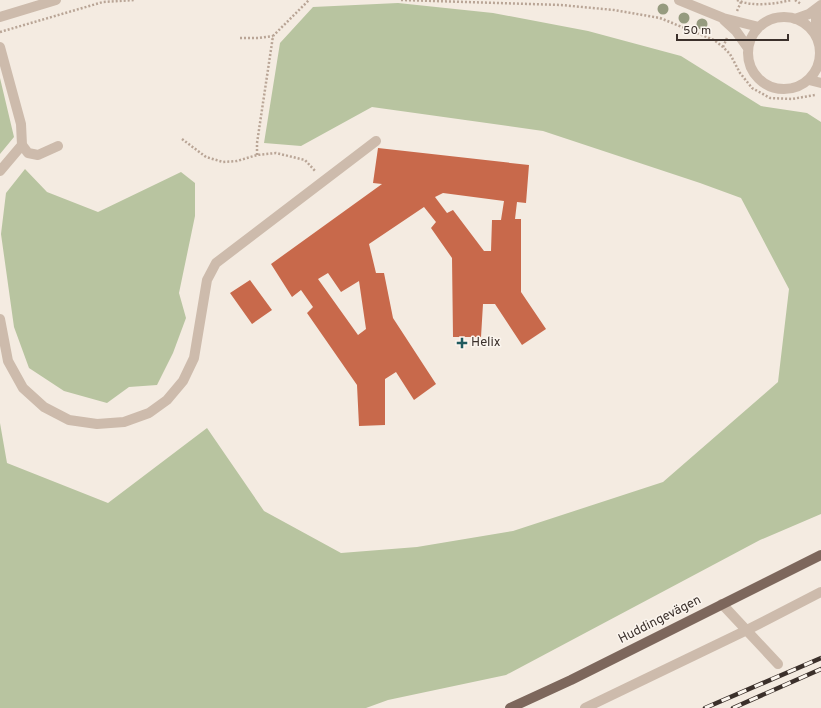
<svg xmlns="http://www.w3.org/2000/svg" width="821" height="708" font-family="Overpass,sans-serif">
  <rect width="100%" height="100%" fill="#f4ebe1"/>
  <path fill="#b8c4a0" d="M398,3l95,10 95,18 93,25 80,50 46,7 14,9v392l-61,26 -254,135 -118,25 -22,8h-366v-285l7,40 101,40 99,-75 57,83 77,42 76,-6 96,-16 150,-49 115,-100 11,-93 -48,-91 -41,-15 -157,-52 -171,-24 -71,39 -37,-3 16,-100 33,-36z
    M0,78l14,59 -14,17z
    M25,169l22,23 51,20 83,-40 14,11v33l-16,77 7,25 -13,35 -16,32 -28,2 -22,16 -43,-12 -35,-23 -15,-41 -13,-93 5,-41z"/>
  <path fill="#c8694b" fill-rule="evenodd" d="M378,148l151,17 -3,38 -9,-1 -2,17h6v73l25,37 -24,16 -27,-41h-12l-2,33h-28l-1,-79 -21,-30 5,-6 -12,-15 -55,37 7,29h8l9,45 43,66 -22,16 -18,-28 -11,7v46l-26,1 -2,-41 -50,-72 6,-6 -12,-17 -9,7 -21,-33 111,-80 -9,-1zM443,193l61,8 -3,19h-9l-1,31h-7l-31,-41 -6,3 -12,-16zM328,273l13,19 18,-11 7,48 -8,6 -40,-56z
    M250,280l22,30 -20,14 -22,-31z"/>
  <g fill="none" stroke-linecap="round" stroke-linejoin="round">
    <path stroke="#b9a596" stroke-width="2.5" stroke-dasharray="2 2" stroke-linecap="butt" d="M401,0l160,5 53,5 46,8 54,22 9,7 7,7 10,19 12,15 18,10 22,1 23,-4
      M737,0c14,7 39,4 54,0
      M795,0l6,4
      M737,11l4,-9
      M0,32l103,-30 31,-2
      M240,38h18l15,-2
      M723,47l4,-9
      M182,139l24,18 17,5 14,-1 20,-6 19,-2 29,7 11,12
      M257,155v-12l16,-107 36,-36"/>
    <path stroke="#cdbbac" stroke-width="10" d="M679,0l44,18 36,9
      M748 53a36 36 0 1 1 72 0a36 36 0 1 1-72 0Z
      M0,17l56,-17
      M795,19l14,-5 12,-9
      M724,20l12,11 12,17
      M816,36v-18l5,-11
      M0,47l21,77 1,21 -22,26
      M809,80l12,3
      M22,145l6,8 10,2 20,-9
      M0,319l8,42 15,27 21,19 25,13 28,4 27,-2 25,-9 18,-13 16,-19 11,-23 13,-78 9,-17 160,-122
      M722,604l56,60
      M585,708l162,-78 74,-38"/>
    <path stroke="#7d675c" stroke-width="10" d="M510,708l61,-28 250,-125"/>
    <defs>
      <path id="rail" d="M705,708l116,-50
        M733,708l88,-39"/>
    </defs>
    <use href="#rail" stroke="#3b302b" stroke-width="4.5"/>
    <use href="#rail" stroke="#fbf5ee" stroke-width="3" stroke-dasharray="9" stroke-linecap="butt"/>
  </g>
  <g fill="#969b7f">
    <circle cx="663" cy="9" r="5.5"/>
    <circle cx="684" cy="18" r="5.5"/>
    <circle cx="702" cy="24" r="5.5"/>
  </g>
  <path fill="#1f5a5e" stroke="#fbf5ee" stroke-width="1.5" d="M460 337h4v4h4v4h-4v4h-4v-4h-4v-4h4z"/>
  <g text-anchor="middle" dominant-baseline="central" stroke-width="3" stroke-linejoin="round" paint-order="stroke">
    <g font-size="13" fill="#3b302b" stroke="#fbf5ee" text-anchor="start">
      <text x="471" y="343">Helix</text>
    </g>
    <g font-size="13" fill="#3b302b" stroke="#fbf5ee">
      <text transform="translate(660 620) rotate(-27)">Huddingevägen</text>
    </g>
  </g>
  <path d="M677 34v6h111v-6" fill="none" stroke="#3b302b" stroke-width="2"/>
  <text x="683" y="34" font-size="12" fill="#3b302b" stroke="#fbf5ee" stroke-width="3" paint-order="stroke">50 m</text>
</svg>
